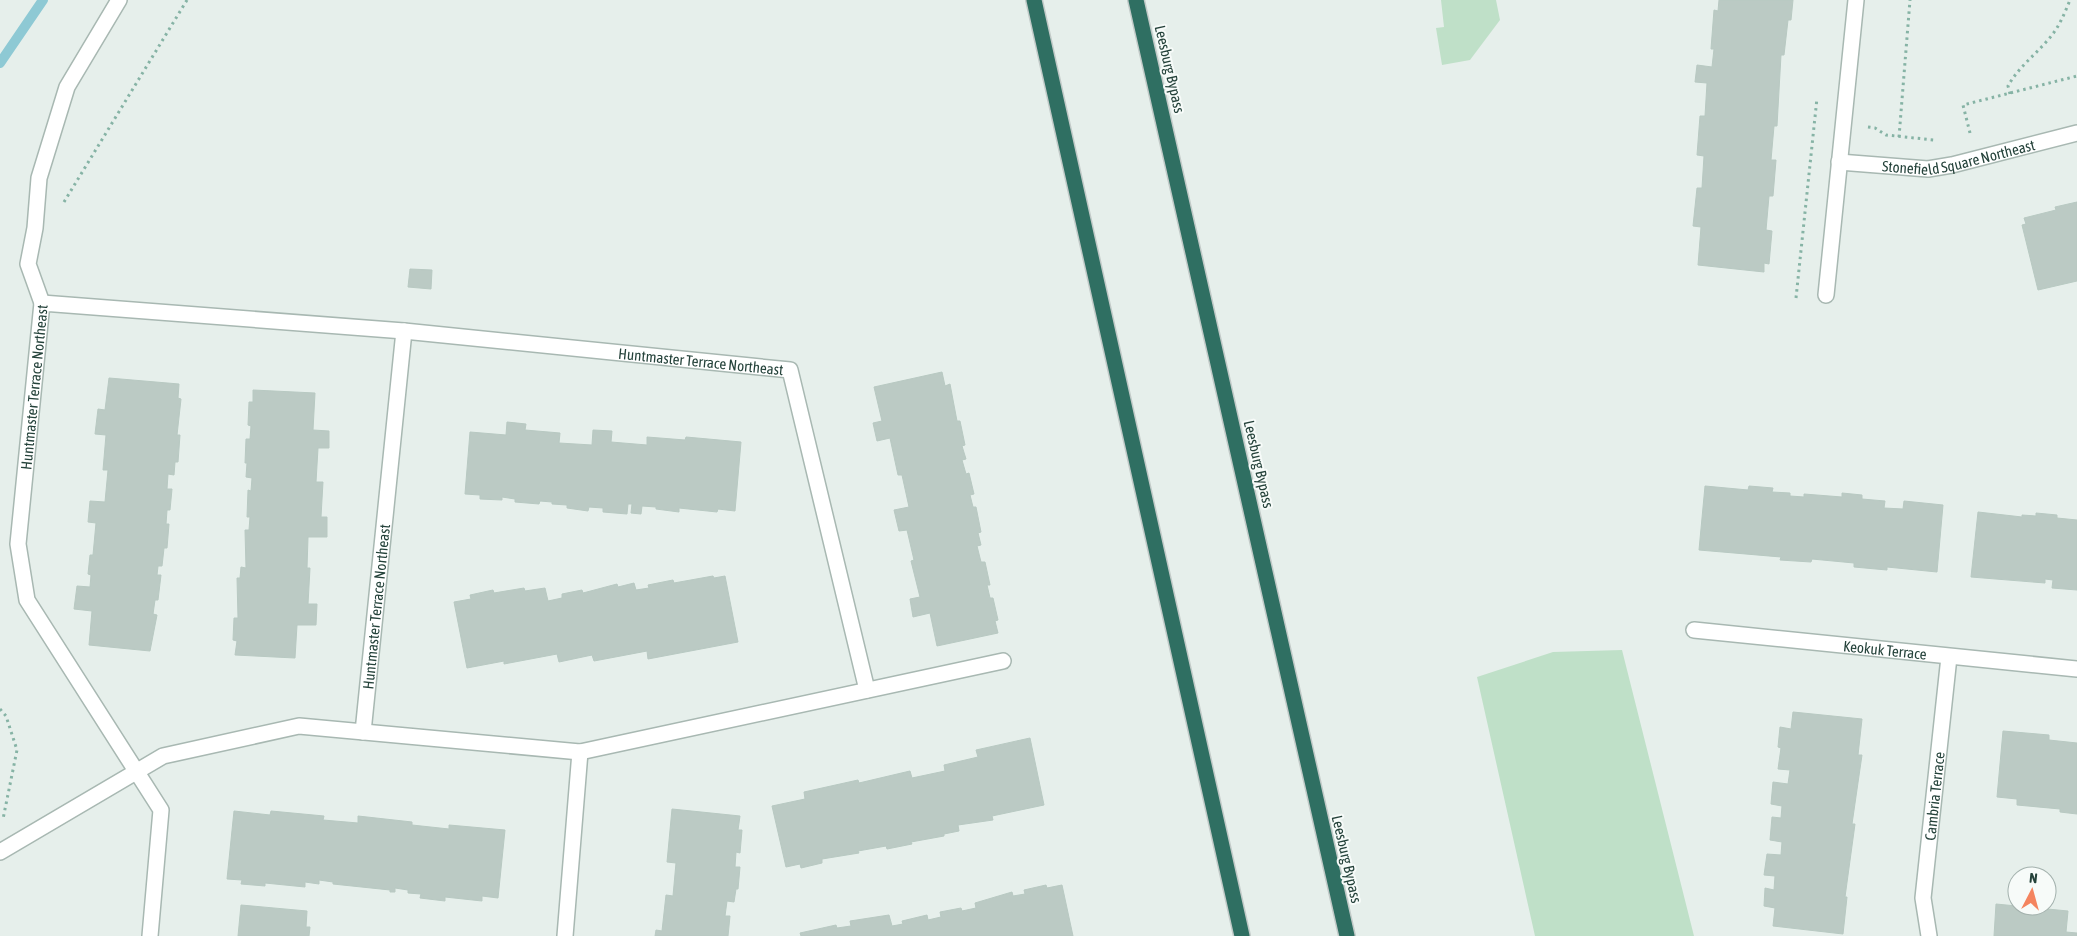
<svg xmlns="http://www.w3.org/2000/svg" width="2077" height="936" font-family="'Asap Condensed',sans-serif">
  <rect width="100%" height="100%" fill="#e6efeb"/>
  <path fill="#bfe0c8" d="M1441,0h55l4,20 -30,40 -28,5 -6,-37 8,-1z
    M1622,650l72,286h-159l-58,-259 76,-25z"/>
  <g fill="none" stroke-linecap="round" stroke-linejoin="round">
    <path stroke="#8ec9d4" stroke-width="10" d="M0,63l43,-63"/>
  </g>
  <path fill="#bbcac4" stroke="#b8c9c2" d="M1719,0h74l-2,20h-3l-4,35h-3l-4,71h-3l-3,34h5l-3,36h-4l-3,34 6,1 -3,33 -5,-1v9l-66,-7 3,-38 -8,-1 4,-38h5l2,-32 -7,-1 3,-39h5l2,-33 -12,-1 2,-17 15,2 2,-18h-3l3,-39 4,1z
    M2077,202v79l-39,9 -16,-65 4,-1 -2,-6 32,-8 -1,-3z
    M410,269l22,1 -1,19 -23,-2z
    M942,372l3,14 5,-2 7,37h3l5,24 -3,1 4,13 -4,1 4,14 3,-1 5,21 -4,1 3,12h3l5,25 -3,1 3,12 -4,1 4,16h4l5,23h-3l3,13h3l5,22 -3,1 3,12 -61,13 -7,-33 -17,4 -3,-18 10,-2 -9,-36 3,-1 -7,-30 -8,1 -5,-21 15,-3 -7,-32h-4l-8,-37 -13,3 -4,-18 9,-2 -8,-34z
    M109,378l70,6 -1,14 3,1 -4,36h3l-2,27h-3l-1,13 -6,-1 -1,15h5l-2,21h-3l-1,14h3l-2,24h-3l-2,18h-4l-1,9h4l-3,25h-3l-2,14 4,1 -7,36 -61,-6 3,-34 -18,-2 3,-23 13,1 1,-12 -3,-1 2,-19h3l3,-32 -8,-1 2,-21 15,1 3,-32h-5l3,-35 -11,-1 3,-25 7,1z
    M253,390l62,3 -2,37 16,1v17h-11l-2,34h7l-2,35h6v20h-19l-1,31h3l-2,36h9l-1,21h-19l-2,33 -60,-3 2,-14 -4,-1 1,-22h4l-1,-40h3l1,-11 5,1 -1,-38h4l1,-13h-3l1,-27 3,1 1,-13 -6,-1 1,-14h-2l1,-24h4l1,-13 -3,-1 1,-23h4z
    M507,422l19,2 -1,6 35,3 -1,10 33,2 1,-15 19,1 -1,11 36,3v-8l38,3 1,-3 55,5 -6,69 -17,-2 -1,3 -38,-4v4l-23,-3v-2l-14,-1 -1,8 -10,-1 1,-9h-4l-1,10 -24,-2v-4l-14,-1 -1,4 -21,-3v-3l-15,-1v-2l-12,-1 -1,3 -24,-2v-3l-13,-2v3l-22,-1v-4l-15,-1 5,-62 36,3z
    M1705,486l43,4 1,-4 24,2 -1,4 18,1v3l14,1v-3l38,3v-4l20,2v4l23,2 -1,7 19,1 1,-8 39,4 -6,67 -50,-5v3l-33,-3v-4l-42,-4 -1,3 -31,-2 1,-3 -82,-7z
    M1978,512l44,5v-2l14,1v-3l21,2v3l20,2v70l-25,-2 1,-8 -8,-1v4l-74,-6z
    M713,576l1,2 11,-2 13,66 -90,17 -1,-8 -53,10 -2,-6 -33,7 -2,-8 -53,10v-3l-37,7 -13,-66 17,-3 -1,-4 23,-5 1,3 30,-5 1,3 20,-3 3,13 14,-3v-4l20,-4 1,3 34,-9 1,3 16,-4 2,7 13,-2 -1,-3 25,-5 1,3z
    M1793,712l69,7 -4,36h4l-10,69h3l-10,73h2l-4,37 -70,-8 2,-18 -11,-2 1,-18 9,2 1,-14 -11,-1 3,-21 14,1 1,-13 -12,-2 2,-23 9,1 1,-12 -11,-2 2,-22 15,2 2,-14 -12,-1 3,-21 -3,-1 2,-20 11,2z
    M2003,731l46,4v5l28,3v71l-17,-2v-3l-43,-4v-6l-20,-2z
    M1030,738l14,67 -52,11 1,4 -35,5 1,6 -15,3v2l-33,6 1,2 -25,5 -1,-3 -28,5 1,2 -37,6v4l-21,5 -1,-4 -14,3 -14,-61 33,-7 -1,-7 54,-12 1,3 51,-12 2,7 33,-7 -1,-6 34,-8 -2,-7z
    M672,809l68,7 -2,14h4l-2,23 -4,-1 -1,15h5l-2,22h-2l-2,13 -7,-1 -2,15h5l-2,20h-73l1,-6 6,1 4,-36 7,1 3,-33 -9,-1z
    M234,811l36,4 1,-4 53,5 -1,4 35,3v-7l54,6v3l37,4v-4l56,5 -7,68 -16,-2v5l-37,-4v4l-25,-3 1,-4 -13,-1v-3l-13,-2v4h-5v-2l-57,-6v-2l-14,-2v4l-14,-2v5l-40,-4v3l-24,-2 1,-4 -15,-1z
    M1046,885l1,3 15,-3 11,51h-272l-1,-3 36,-8 1,3 14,-2 -1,-5 39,-6 3,11 11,-2 -1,-3 25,-6 1,5 13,-3 -1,-5 21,-4 1,3 14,-3 -1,-5 37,-11 1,4 12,-2 -1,-4z
    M1996,904l72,7 -2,21 11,1v3h-83z
    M241,905l66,6 -1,16h4l-1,9h-71z"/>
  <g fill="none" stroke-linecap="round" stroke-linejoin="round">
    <defs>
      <g id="minor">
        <path id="s1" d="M1839,162l89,7 24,-4 125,-32"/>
        <path d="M1826,295l30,-295"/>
        <path d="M42,303l-14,-39 7,-36 4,-50 28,-91 52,-87"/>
        <path id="s2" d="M1694,630l383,39"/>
        <path id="s3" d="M363,732l41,-401"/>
        <path d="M0,852l163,-96 136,-30 281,26 423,-91"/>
        <path id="s4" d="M150,936l11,-126 -134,-210 -9,-56 24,-241 362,28 386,39 77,320"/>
        <path d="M565,936l15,-184"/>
        <path id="s5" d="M1929,936l-6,-38 26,-241"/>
      </g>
      <path id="highway" d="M1034,0l208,936
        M1136,0l211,936"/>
    </defs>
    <use href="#minor" stroke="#a8b8b2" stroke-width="18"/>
    <use href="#highway" stroke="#c2cac8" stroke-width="18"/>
    <path stroke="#86b3a5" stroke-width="3" stroke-dasharray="2.5 4" stroke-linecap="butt" d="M2010,94l-2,-8c11,-20 30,-33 44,-51 8,-10 13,-23 18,-35
      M1868,127l7,1 11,7 48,5
      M1970,133l-7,-28 114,-29
      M1899,137l11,-137
      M64,202l123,-202
      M1796,298l21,-200
      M0,709l6,7 11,34 -14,69"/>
    <use href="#minor" stroke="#fff" stroke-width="15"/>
    <use href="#highway" stroke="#2f6f62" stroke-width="15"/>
  </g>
  <g text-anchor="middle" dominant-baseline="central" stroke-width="4" stroke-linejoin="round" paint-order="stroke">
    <g font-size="15" fill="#24423a" stroke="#f7fbf9">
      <text transform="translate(1170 69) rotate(77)">Leesburg Bypass</text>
      <text stroke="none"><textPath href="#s1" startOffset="121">Stonefield Square Northeast</textPath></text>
      <text stroke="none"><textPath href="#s4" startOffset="1336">Huntmaster Terrace Northeast</textPath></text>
      <text stroke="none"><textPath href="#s4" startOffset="590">Huntmaster Terrace Northeast</textPath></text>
      <text transform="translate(1259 464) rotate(77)">Leesburg Bypass</text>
      <text stroke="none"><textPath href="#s3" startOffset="126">Huntmaster Terrace Northeast</textPath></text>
      <text stroke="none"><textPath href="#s2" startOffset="192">Keokuk Terrace</textPath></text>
      <text stroke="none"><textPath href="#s5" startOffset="141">Cambria Terrace</textPath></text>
      <text transform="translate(1347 859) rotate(77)">Leesburg Bypass</text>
    </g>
  </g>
  <g transform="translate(2032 891) rotate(6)"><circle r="24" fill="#f7fbf9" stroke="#a3b1ad"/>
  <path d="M0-4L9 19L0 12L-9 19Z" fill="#f4845f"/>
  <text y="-8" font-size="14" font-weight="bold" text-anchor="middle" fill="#24423a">N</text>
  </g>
</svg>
